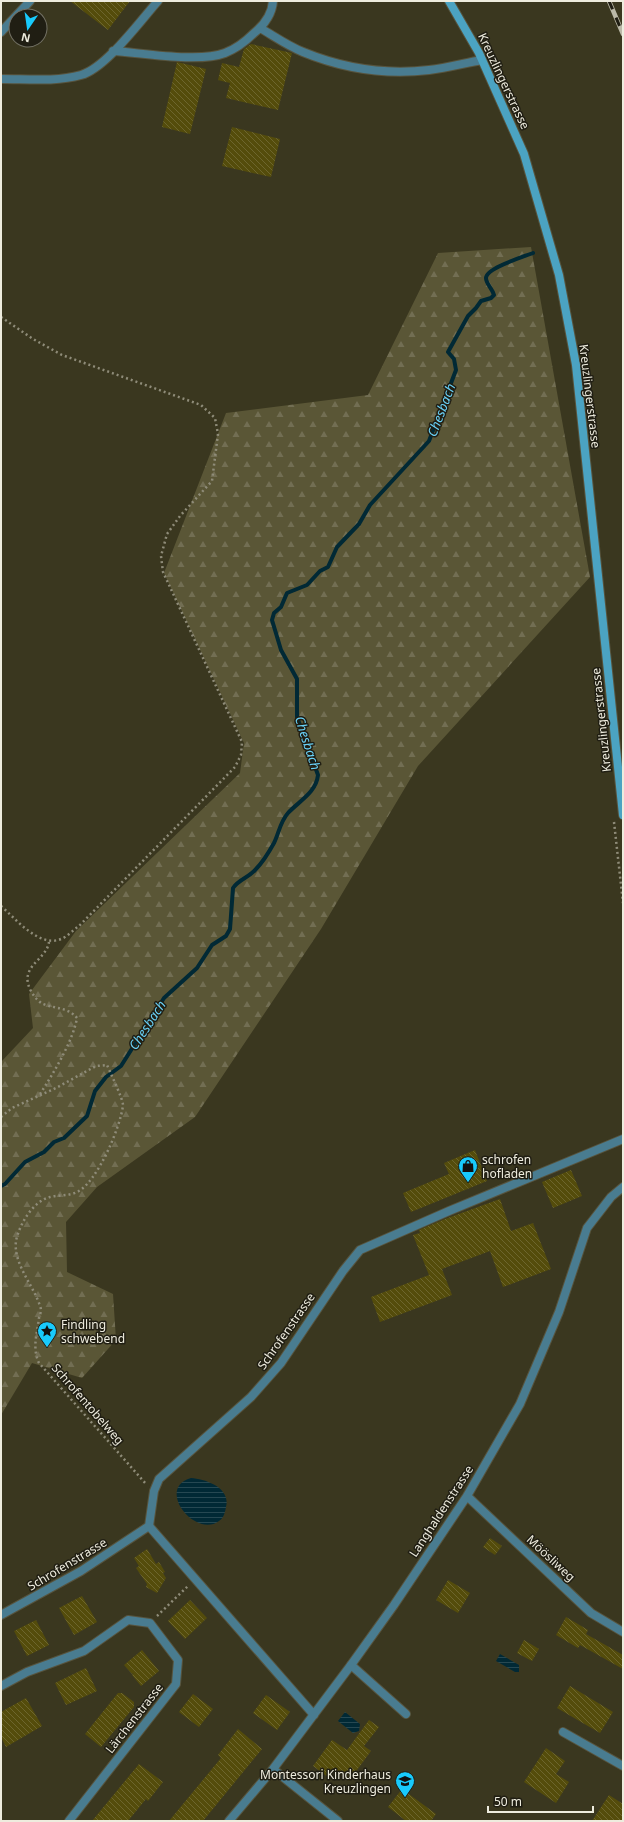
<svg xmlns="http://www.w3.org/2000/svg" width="624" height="1822" font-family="'Noto Sans',sans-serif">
  <defs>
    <pattern id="forest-firs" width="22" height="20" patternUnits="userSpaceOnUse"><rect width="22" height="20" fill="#5a5636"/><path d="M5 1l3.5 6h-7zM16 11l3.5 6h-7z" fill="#726e53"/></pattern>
    <pattern id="water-rules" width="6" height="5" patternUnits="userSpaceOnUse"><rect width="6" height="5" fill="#012935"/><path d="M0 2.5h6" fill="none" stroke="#264852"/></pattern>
    <pattern id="building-back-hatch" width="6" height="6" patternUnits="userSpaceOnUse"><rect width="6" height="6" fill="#544c0b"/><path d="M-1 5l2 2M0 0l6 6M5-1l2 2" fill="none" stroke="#6d662e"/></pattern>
  </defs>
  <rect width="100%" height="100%" fill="#3a371f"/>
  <path fill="url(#forest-firs)" d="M531,247l59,330 -172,189 -97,163 -126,188 -98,70 -31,35 1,50 46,22 3,46 -34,38 -50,-15 -31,52v-353l32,-34 -4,-34 47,-63 164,-158 4,-30 -80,-170 62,-160 142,-18 70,-142z"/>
  <path fill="url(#water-rules)" d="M191,1478c15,1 40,10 35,29 -1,5 -2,11 -7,14 -24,18 -64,-33 -28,-43z
    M500,1654l19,11v7h-4l-19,-11z
    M345,1712l15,12 -1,7 -6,2 -15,-12z"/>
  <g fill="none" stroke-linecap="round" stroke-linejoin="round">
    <path stroke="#012935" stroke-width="4" d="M1,1186l4,-2 20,-22 19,-10 10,-10 10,-4 23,-22 8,-25 11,-14 15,-11 43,-68 33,-30 15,-23 14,-9 4,-7 3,-41c6,-9 17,-11 23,-19 7,-7 13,-17 18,-26 5,-10 6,-21 14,-30 11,-12 28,-20 30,-38l-21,-58v-38l-16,-29 -9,-30 2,-7 7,-6 6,-14 20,-8 13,-14 8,-4 9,-20 22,-23 11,-19 59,-64 27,-71 -2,-11 -6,-7 20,-36 8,-8 5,-7 10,-3 3,-3c-2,-7 -8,-11 -8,-17 0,-10 37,-21 47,-25"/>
  </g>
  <path fill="url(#building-back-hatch)" d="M70,1h60l-22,29z
    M251,44l41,9 -14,57 -52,-12 4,-15 -12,-3 4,-17 17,4 5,-18z
    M177,62l29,7 -16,65 -28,-7z
    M232,127l48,12 -9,38 -49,-11z
    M475,1150l12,31 -76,31 -8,-19 46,-19 -5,-11z
    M571,1170l11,26 -29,12 -11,-26z
    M500,1199l11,32 22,-8 18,46 -48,18 -13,-36 -48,18 10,26 -72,27 -9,-25 58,-22 -16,-40 7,-2 -1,-3 26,-11z
    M490,1538l12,8 -7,9 -12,-8z
    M147,1549l9,15 3,-2 6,10 -2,1 3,5 -9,15 -11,-6 1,-3 -11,-16 3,-2 -5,-8z
    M448,1580l22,13 -12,20 -22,-13z
    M82,1596l15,26 -23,13 -15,-27z
    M190,1600l17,18 -22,21 -17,-18z
    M566,1617l22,13 -2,4 37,21v14l-43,-24 -2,3 -22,-13z
    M36,1620l13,25 -22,11 -13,-25z
    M524,1640l15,9 -7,12 -15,-8z
    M142,1650l17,21 -18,15 -9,-11 2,-2 -2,1 -8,-9z
    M86,1668l11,23 -31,14 -11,-22z
    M570,1686l43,26 -13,21 -43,-25z
    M118,1693h4l12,9v5l-33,40 -16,-13z
    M193,1694l20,15 -14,18 -20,-15z
    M266,1695l24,17 -13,18 -24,-17z
    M26,1698l16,28 -36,21 -5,-10v-25z
    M369,1720l10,7 -15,19 7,5 -22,30 -16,-11 -5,7 -15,-11 19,-26 15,10z
    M238,1729l24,20 -59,72h-34l52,-63 -3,-3z
    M546,1748l19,13 -9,13 13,8 -13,21 -32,-21z
    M139,1764l24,18 -15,19 -2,-2 -18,22h-36z
    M402,1789l34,25 -5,7h-25l-18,-14z
    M609,1795l14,9v17h-31z"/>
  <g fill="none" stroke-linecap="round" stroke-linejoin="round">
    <defs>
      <path id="lane" d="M16,16l14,-15
        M260,28c14,8 28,18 43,24 39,16 83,23 126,18 18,-2 36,-7 53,-10
        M1,32l15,-16
        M113,51c30,2 86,12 112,2 10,-4 21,-12 28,-19 10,-8 19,-19 20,-33
        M1,1615l80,-44 68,-45 5,-35 5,-12 92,-82 30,-34 62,-92 17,-21 89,-39 174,-72
        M351,1665l55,49"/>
      <path id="street" d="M1,79c26,0 55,3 80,-4 25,-7 59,-54 77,-74
        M467,1496l124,117 32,19
        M149,1526l165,189
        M1,1686l26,-14 57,-21 44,-31 22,3 28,37 -2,24 -107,137
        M563,1732l60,34
        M273,1769l65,52
        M229,1821l44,-52 78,-104 43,-60 73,-109 53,-92 39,-92 28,-84 24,-31 12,-10"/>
      <path id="secondary" d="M449,1l30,52 45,101 35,121 17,90 47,450"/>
    </defs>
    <use href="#lane" stroke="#57543e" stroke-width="10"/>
    <use href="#street" stroke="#57543e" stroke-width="10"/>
    <use href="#secondary" stroke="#57543e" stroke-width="10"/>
    <path stroke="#8f8c79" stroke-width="2.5" stroke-dasharray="2 3" stroke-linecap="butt" d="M1,317l32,22 29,16 139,50 14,13 3,16 -6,47 -32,35 -13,18 -6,22 2,16 79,170 -1,13 -6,12 -156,159c-6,4 -12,11 -18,13 -22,9 -45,-20 -60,-33
      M614,822l9,81
      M40,1094c13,-20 33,-53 37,-76 -9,-11 -21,-9 -34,-14 -8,-4 -18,-19 -15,-29 3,-13 19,-19 21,-33
      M1,1117l11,-9 44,-20 40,-22 11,-1c3,7 16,34 16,40 -2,21 -26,78 -46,87 -8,4 -18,3 -27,5 -17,4 -31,28 -34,44 -3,23 18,45 24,65 2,4 0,9 -1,12 -2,16 -7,30 0,45l107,121
      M157,1616l31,-30"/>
    <use href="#lane" stroke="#497c90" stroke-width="8"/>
    <use href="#street" stroke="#497c90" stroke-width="8"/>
    <use href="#secondary" stroke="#4ba3c2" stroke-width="8"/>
    <defs>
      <path id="rail" d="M609,1l14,33"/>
    </defs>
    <use href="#rail" stroke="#bbb9a8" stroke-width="4.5"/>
    <use href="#rail" stroke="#201e13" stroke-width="3" stroke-dasharray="9" stroke-linecap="butt"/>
  </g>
  <defs>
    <symbol id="shop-pin" viewBox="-11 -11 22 30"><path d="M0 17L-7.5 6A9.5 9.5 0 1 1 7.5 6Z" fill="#18cafc" stroke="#201e13"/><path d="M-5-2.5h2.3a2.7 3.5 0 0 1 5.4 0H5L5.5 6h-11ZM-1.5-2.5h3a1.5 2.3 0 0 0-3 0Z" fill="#111"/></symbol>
    <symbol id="sight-pin" viewBox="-11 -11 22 30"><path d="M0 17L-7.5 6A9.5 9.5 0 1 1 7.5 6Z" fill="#18cafc" stroke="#201e13"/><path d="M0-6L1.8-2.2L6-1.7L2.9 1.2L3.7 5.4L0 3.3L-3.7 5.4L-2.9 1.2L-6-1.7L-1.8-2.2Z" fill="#111"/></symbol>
    <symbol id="school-pin" viewBox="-11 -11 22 30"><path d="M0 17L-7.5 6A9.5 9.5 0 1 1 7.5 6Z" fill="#18cafc" stroke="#201e13"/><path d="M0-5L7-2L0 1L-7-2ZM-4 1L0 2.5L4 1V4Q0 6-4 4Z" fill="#111"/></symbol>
  </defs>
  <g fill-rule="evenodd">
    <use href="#shop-pin" x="457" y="1155" width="22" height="30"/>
    <use href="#sight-pin" x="36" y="1320" width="22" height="30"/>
    <use href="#school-pin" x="394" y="1770" width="22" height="30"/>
  </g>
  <g text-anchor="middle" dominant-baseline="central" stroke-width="3" stroke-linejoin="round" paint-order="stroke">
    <g font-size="12" fill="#eeecde" stroke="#201e13">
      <text transform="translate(504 81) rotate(65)">Kreuzlingerstrasse</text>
      <text transform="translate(590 396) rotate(83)">Kreuzlingerstrasse</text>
      <text transform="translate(601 720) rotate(-96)">Kreuzlingerstrasse</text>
      <text transform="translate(286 1331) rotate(-55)">Schrofenstrasse</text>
      <text transform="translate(88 1404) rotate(49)">Schrofentobelweg</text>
      <text transform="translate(441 1511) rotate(-57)">Langhaldenstrasse</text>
      <text transform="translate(551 1558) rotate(43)">Möösliweg</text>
      <text transform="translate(67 1564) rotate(-31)">Schrofenstrasse</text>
      <text transform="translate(134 1718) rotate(-52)">Lärchenstrasse</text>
    </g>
    <g font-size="12" fill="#eeecde" stroke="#201e13" text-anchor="start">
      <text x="482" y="1159">schrofen<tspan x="482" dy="14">hofladen</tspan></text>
      <text x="61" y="1324">Findling<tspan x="61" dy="14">schwebend</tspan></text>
      <text x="391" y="1774" text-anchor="end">Montessori Kinderhaus<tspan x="391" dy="14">Kreuzlingen</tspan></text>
    </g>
    <g font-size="13" font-style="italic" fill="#69d1f7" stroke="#201e13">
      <text transform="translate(441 410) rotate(-69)">Chesbach</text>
      <text transform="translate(308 743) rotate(72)">Chesbach</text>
      <text transform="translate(147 1025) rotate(-57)">Chesbach</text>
    </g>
  </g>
  <rect width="624" height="1822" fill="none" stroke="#eeecde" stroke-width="4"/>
  <g transform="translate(28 28) rotate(193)"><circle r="19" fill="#201e13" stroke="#727064"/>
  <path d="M0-3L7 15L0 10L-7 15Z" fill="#18cafc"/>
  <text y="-6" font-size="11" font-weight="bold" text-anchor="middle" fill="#eeecde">N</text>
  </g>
  <path d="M488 1806v6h105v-6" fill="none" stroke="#eeecde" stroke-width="2"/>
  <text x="494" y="1806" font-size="12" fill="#eeecde" stroke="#201e13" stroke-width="3" paint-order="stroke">50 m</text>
</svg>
